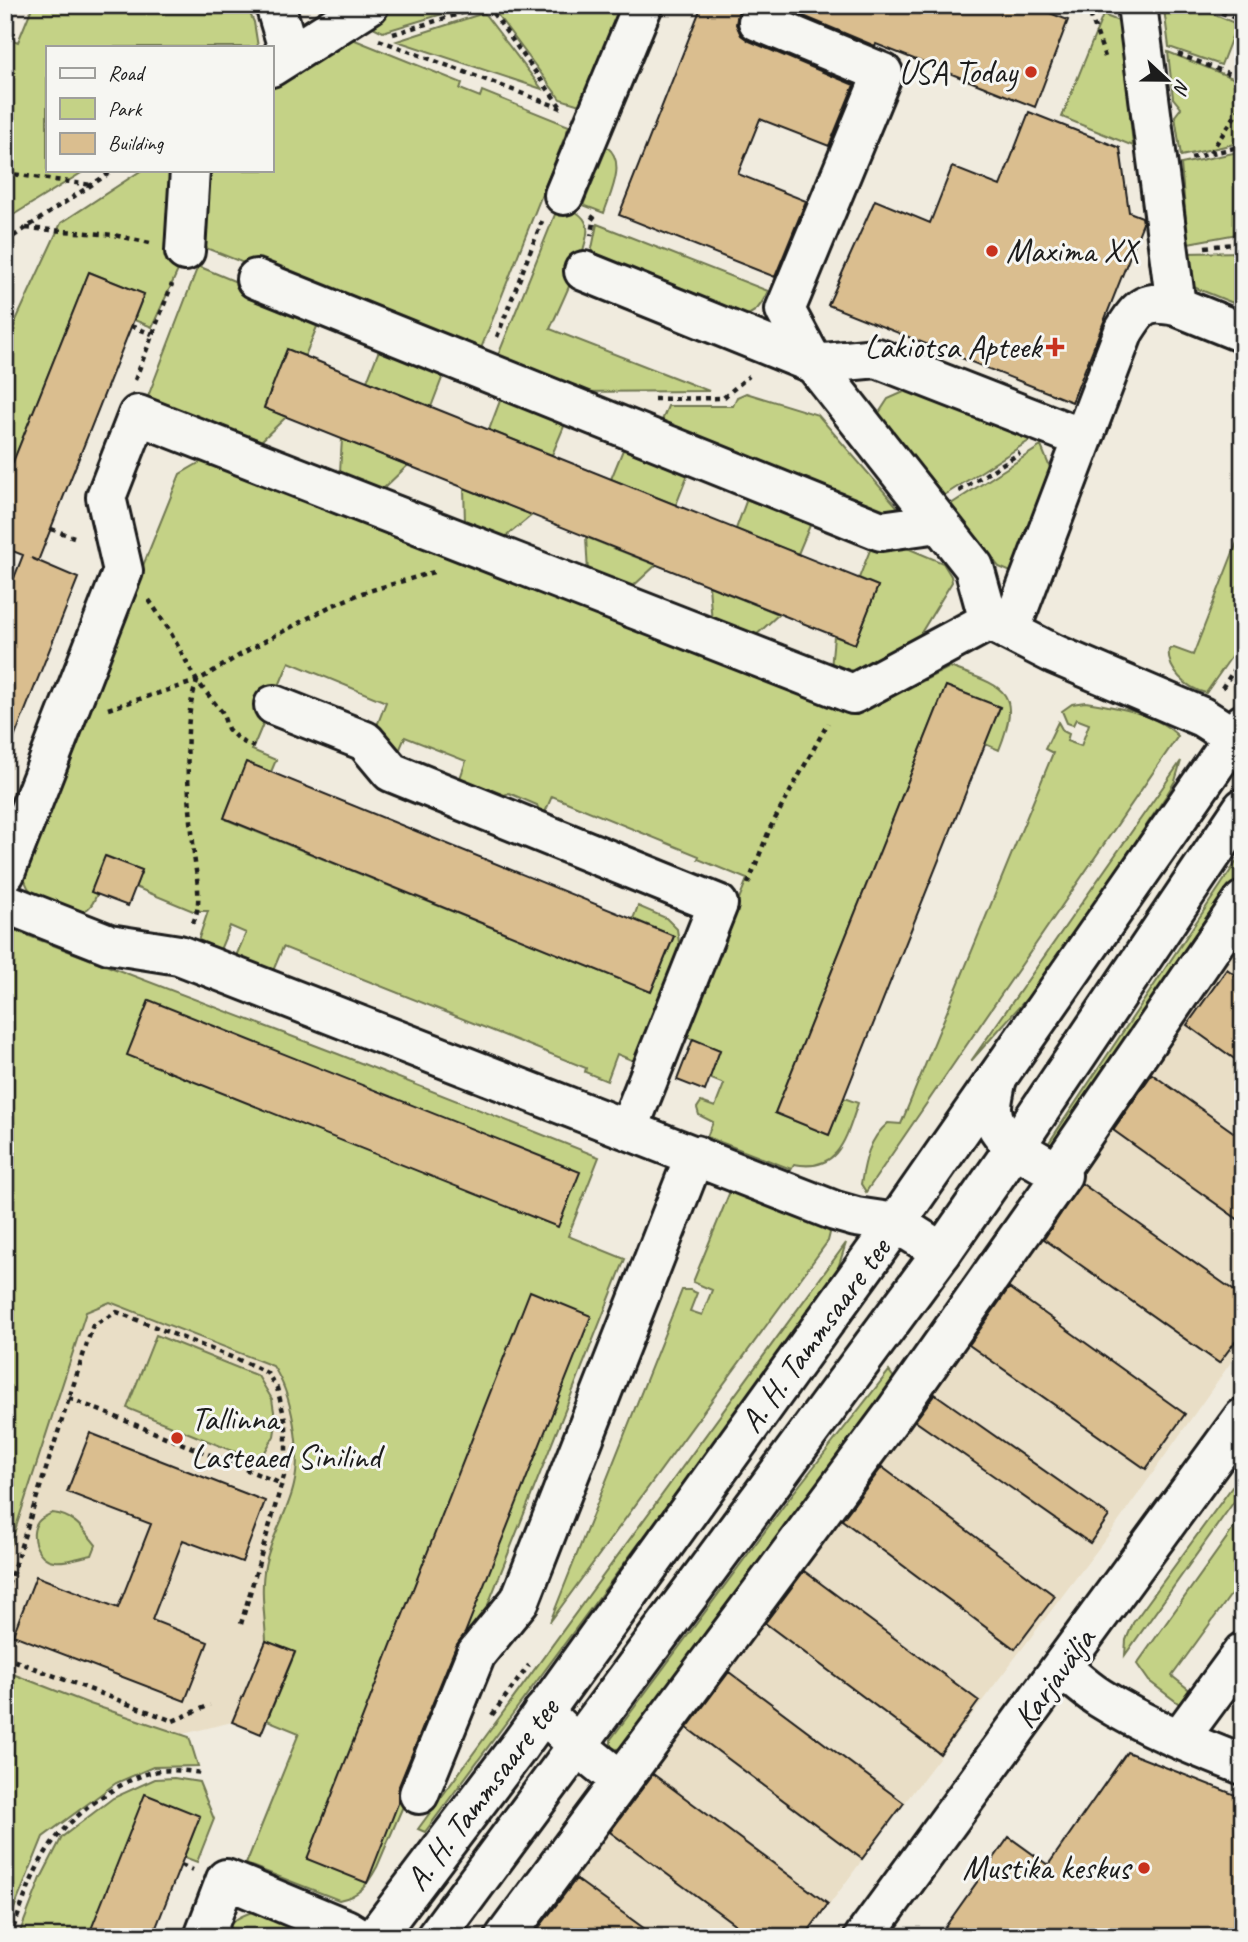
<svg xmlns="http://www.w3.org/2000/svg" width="1248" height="1942" font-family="Caveat,sans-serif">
  <rect width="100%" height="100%" fill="#f0ebde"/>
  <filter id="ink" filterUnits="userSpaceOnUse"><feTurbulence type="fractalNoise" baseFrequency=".0143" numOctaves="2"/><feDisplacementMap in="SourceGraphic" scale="14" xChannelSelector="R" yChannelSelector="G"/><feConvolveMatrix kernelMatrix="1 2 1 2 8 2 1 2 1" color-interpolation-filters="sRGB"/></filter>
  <g filter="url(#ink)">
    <path fill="#e9dec6" d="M1243,880v465l-126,179 -233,306 -78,107h-321l69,-84 343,-471 164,-233z
      M5,1140l426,96 -165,405 29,11 -34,82 -29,-12 -179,44 -48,-19z"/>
    <path fill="#c4d286" stroke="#707751" stroke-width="2" d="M33,5h159l15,6 3,-6h36l8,17 4,25h-211v123h39l-81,50v-183l13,5z
      M394,5h78l-89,27 -16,-8z
      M505,5h116l-41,100 -20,-6 -67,-90z
      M1164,9l44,3 29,12 -16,41 -52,-18z
      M484,13l58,76 -145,-48z
      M1103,15l18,7 12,124 -71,-29z
      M350,38l112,45 -2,6 20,8 2,-6 87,35 -91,230 -287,-114 -39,85 -18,-7 10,-26 -55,-22 -84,210v-138l56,-121 81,-53h129v-82z
      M1168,52l70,28 5,5v57l-62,14 -6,-40 6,-8 -8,-10z
      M607,147c20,15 3,47 -3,66l-21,-8z
      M1243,151v82l-55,10 -7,-79z
      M558,207c12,0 26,7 29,19 4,18 -29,84 -37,103l159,62 -141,1 -73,-29z
      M597,224l171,67c-6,13 -12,24 -27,25l-151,-58z
      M1243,252v55l-62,-25 3,-29z
      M198,266l123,51 -16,39 -18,-6 -23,57 22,10 -26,25 -49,-18 -67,-17z
      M383,340l64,25 -16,42 -64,-26z
      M506,385l64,27 -18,43 -63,-25z
      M906,391l7,1 119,47 -92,59 -63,-82 11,-17z
      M746,393l72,22 82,95 -9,11 -233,-91 10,-24h65l4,-9z
      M629,435l64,26 -17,44 -65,-26z
      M342,439l66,26 -26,25 -42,-18z
      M1041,446l10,24 -34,101 -6,1 -12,-5 -51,-61z
      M204,460l646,250 34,-9 66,-34c53,20 73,22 49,83l-14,-6 15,-37 -54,-21 -171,427 54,22 15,-37 14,5c-12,35 -19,70 -64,61l-3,5 -84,-32 6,-15 -14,-7 -2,-7 4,-6 14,5 9,-23 -15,-6 11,-28 -36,-14 63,-157 -49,-20 1,-3 -147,-60 -8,19 -4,-2 -3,-8 -28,-12 -17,7 -34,-16 8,-23 -61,-24 -8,19 -22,-25 11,-29 -97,-40 -37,88 24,10 -5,12 -25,-9 -21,52 2,5 424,172 23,-56 -41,-17 5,-13 28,12 11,11 3,20 -39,115 -24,-10 -10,27 -22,-9 1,-4 -303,-121 -10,24 -37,-15 10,-23 -16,-7 -10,24 -22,-9 10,-30h-15l-58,-24 7,-17 -36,-14 -15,36 6,2c-3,7 -6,14 -13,17 -7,3 -15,-1 -22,-4 -25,-9 -40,-13 -39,-44l157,-389z
      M752,485l64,26 -18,43 -62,-25z
      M464,488l68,27 -28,23 -39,-16z
      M1243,527v113l-37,53c-19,-4 -40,-24 -37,-44l5,-1 19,7z
      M876,535l67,28 8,13 1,6 -36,59 -59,34 -26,-6 3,-33 21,8 23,-58 -19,-8z
      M586,537l70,28 -26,24 -42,-16z
      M709,586l70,28 -27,25 -40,-16z
      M1085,702c31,5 71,11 93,34l-312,456 -5,-8c4,-24 8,-45 27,-61l13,1 152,-371 -8,-4 13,-27 5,9 6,3 -2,7 14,5 8,-22 -13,-5 -3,6 -6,-2 -5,-12 10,-7z
      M1181,761l-6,20 -9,15 -116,173 -14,19 -65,73z
      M1243,852v28l-182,269 -8,1 -5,-6z
      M16,931l322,123 261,103 -31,79 57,23 -151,381 -97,227c-10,18 -17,29 -38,33l-93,-36 53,-131 -32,-13 28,-67 -29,-12c-1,-25 -6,-51 -1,-75 5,-28 23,-53 29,-81 8,-34 -2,-91 -21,-119l-163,-64 -24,10 -81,249v-628z
      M731,1189l95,38 4,6 -2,8 -278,381 132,-332h8l7,3 -7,18 12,4 10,-25 -19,-8z
      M846,1243l-8,25 -12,19 -106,147 -295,398 -7,-3z
      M156,1335l102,41 14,23 4,25 -2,12 -12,21 -9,1 -13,-4 -113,-46z
      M889,1371l8,11 -271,366 -10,1 -5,-2v-8l180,-243z
      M1243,1472v17l-118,166 1,-15 7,-17z
      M52,1513c22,2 31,16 44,32l-4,10c-12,2 -27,8 -38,6 -17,-2 -26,-26 -16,-39 4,-5 9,-6 14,-9z
      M1243,1515v63l-71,98 20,16 -10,14 -33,-25 -12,-17z
      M5,1671l85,33 99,33 9,29 -45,1 -37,16 -73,54 -38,94v-48l8,-19 -8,-4z
      M174,1778l25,4 15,37 -17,43 -13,-5 16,-41 -112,121h-70l23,-59 21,-41 51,-39 42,-19z
      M252,1912h10l55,25 -91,-1c3,-15 12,-19 26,-24z"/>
    <path fill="#dabe8f" stroke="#1c1c1c" stroke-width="2" d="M702,5h41l-5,8 -2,11 5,11 8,6 105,44 -25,61 -69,-27 -22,55 68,27 -31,76 -156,-62z
      M777,5h252l39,15 -33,87 -159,-63 -1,2z
      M1029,112l91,36 9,64 13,5 1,6 -71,179 -244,-97 47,-105 55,23 22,-56 48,19z
      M89,272l55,22 -106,267 -7,-3 47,20 -71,178 -2,-155 18,-46 -18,-7v-66z
      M287,349l591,237 -23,58 -591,-236z
      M946,686l54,21 -171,428 -54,-22z
      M246,762l428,174 -23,56 -427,-174z
      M105,856l37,14 -14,36 -37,-14z
      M1227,969l16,12v84l-56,-40z
      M149,1000l431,172 -22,55 -431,-172z
      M693,1039l27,11 -15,41 -28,-11z
      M1152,1074l91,65v84l-130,-93z
      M1081,1183l162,114v34l-24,32 -175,-124z
      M1009,1288l176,126 -39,55 -177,-124z
      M530,1291l61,25 -126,317 -9,13 -57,140v15l-32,82 -60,-24z
      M935,1394l174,122 -19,27 -175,-122z
      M90,1433l175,68 -23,61 -59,-22 -31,80 56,22 -23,59 -172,-66 23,-59 82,32 33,-84 -84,-32z
      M882,1467l173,129 -40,53 -173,-129z
      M804,1571l175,130 -39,53 -175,-131z
      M266,1641l29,11 -34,82 -29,-12z
      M729,1672l175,131 -42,56 -175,-131z
      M1127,1752l116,46v139h-305l71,-100 39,28z
      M653,1774l175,130 -24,33h-52l-142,-105z
      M145,1794l55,22 -43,109 -5,12h-64z
      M576,1879l80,58h-124z"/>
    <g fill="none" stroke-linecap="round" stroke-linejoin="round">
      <defs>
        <path id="minor" d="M275,5l15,50
          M1137,5l39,301 67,27
          M758,21l125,52 -98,237 29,54 63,-6 205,80
          M271,67l98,-62
          M564,195l79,-190
          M185,251l5,-81
          M584,271l230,93 160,203 15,54 65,33 148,63 41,26
          M256,279l625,252 58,-8
          M1010,631l114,-300c16,-26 22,-31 52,-25
          M274,705l91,36 26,31 327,132 -90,226 207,81 21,6 40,6 46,29
          M5,873l118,-302 -17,-74 32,-82 715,279 136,-73
          M5,903l104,41 70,11 449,175
          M1052,1169l11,-5 180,-263
          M1062,1668c12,10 25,22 38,30 44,28 94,48 143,67
          M543,1712l35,34 43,35
          M1179,1739l64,-87
          M419,1794l57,-140 44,-54 175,-445
          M204,1937l22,-58 120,50 13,8
          M505,1937l387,-521 170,-241c-25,-16 -72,-34 -70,-70 1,-9 3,-18 5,-27
          M864,1937l379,-519"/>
        <path id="major" d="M375,1937l145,-192 376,-522 347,-499
          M436,1937l506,-685 73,-105 228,-339"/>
      </defs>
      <use href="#minor" stroke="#1c1c1c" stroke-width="44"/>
      <use href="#major" stroke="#1c1c1c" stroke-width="44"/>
      <path stroke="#1c1c1c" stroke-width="4.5" stroke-dasharray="5 5" stroke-linecap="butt" d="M487,5l73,101
        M1087,5l18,52
        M1172,6l40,3 31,12
        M393,34l95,-29
        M379,40l182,68
        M1178,54l65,25
        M1210,153l33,-49
        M1191,158l52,-12
        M5,173l86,12
        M591,216l4,3 -4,17
        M26,228l88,7 36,8
        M5,242l109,-72
        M1205,247l38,-4
        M131,326l21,8
        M497,337l45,-116
        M135,380l37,-96
        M654,399l69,-1 26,-22
        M959,491l61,-38
        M51,529l23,8
        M149,600l19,28 29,53 25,31 6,17 11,11 15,7
        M1222,688l21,-31
        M108,709l89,-28 53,-32 79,-42 33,-14 75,-22
        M748,884l22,-56 58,-105
        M193,923c10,-21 3,-47 1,-69 -4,-47 -14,-129 3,-172
        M69,1398l213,86
        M5,1595l88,-270 24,-13 132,52 18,9 10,15 9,35v46l-45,155
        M5,1657l168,64 37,-16
        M492,1715l37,-50
        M181,1865l12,5
        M155,1930l15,7
        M10,1937c11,-28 20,-60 36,-85 19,-32 76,-76 113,-81 14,-2 29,0 43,2"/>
      <use href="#minor" stroke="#f6f6f2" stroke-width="38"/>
      <use href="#major" stroke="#f6f6f2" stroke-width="38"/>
    </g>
  </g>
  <g fill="#c8321e" stroke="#f6f6f2" stroke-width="2.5">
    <circle cx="1031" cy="72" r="7"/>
    <circle cx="992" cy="251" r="7"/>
    <path d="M1051.5 336.5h7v7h7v7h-7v7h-7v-7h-7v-7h7z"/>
    <circle cx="177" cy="1438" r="7"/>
    <circle cx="1144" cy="1868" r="7"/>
  </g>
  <g text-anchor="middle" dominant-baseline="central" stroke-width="6" stroke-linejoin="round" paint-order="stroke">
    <g font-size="33" fill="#1c1c1c" stroke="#f6f6f2" text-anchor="end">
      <text x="1017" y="72">USA Today</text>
      <text x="1006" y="251" text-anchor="start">Maxima XX</text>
      <text x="1041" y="347">Lakiotsa Apteek</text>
      <text x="191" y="1419" text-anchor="start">Tallinna<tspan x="191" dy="38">Lasteaed Sinilind</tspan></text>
      <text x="1130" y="1868">Mustika keskus</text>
    </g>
    <g font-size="33" fill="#1c1c1c" stroke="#f6f6f2">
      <text transform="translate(815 1335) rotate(-54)">A. H. Tammsaare tee</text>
      <text transform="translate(1054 1678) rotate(-54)">Karjavälja</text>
      <text transform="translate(482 1794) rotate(-53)">A. H. Tammsaare tee</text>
    </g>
  </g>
  <rect width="1248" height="1942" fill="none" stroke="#f6f6f2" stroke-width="28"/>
  <rect x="14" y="14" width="1220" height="1914" fill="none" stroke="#1c1c1c" stroke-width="2.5" filter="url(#ink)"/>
  <rect x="46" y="46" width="228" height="126" fill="#f6f6f2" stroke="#9f9f9c" stroke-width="2"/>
  <rect x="60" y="68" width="35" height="10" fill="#f6f6f2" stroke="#9f9f9c" stroke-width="2"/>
  <text x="108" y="80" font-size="21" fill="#1c1c1c">Road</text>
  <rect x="60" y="98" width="35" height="21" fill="#c4d286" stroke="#9f9f9c" stroke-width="2"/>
  <text x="108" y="116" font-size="21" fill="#1c1c1c">Park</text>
  <rect x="60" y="133" width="35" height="21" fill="#dabe8f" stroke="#9f9f9c" stroke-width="2"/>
  <text x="108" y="150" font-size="21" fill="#1c1c1c">Building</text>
  <g transform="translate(1167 80) rotate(112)" stroke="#f6f6f2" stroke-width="5" paint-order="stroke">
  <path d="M0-5L12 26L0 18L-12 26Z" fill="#1c1c1c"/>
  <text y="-10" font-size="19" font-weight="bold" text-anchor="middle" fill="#1c1c1c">N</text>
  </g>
</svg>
